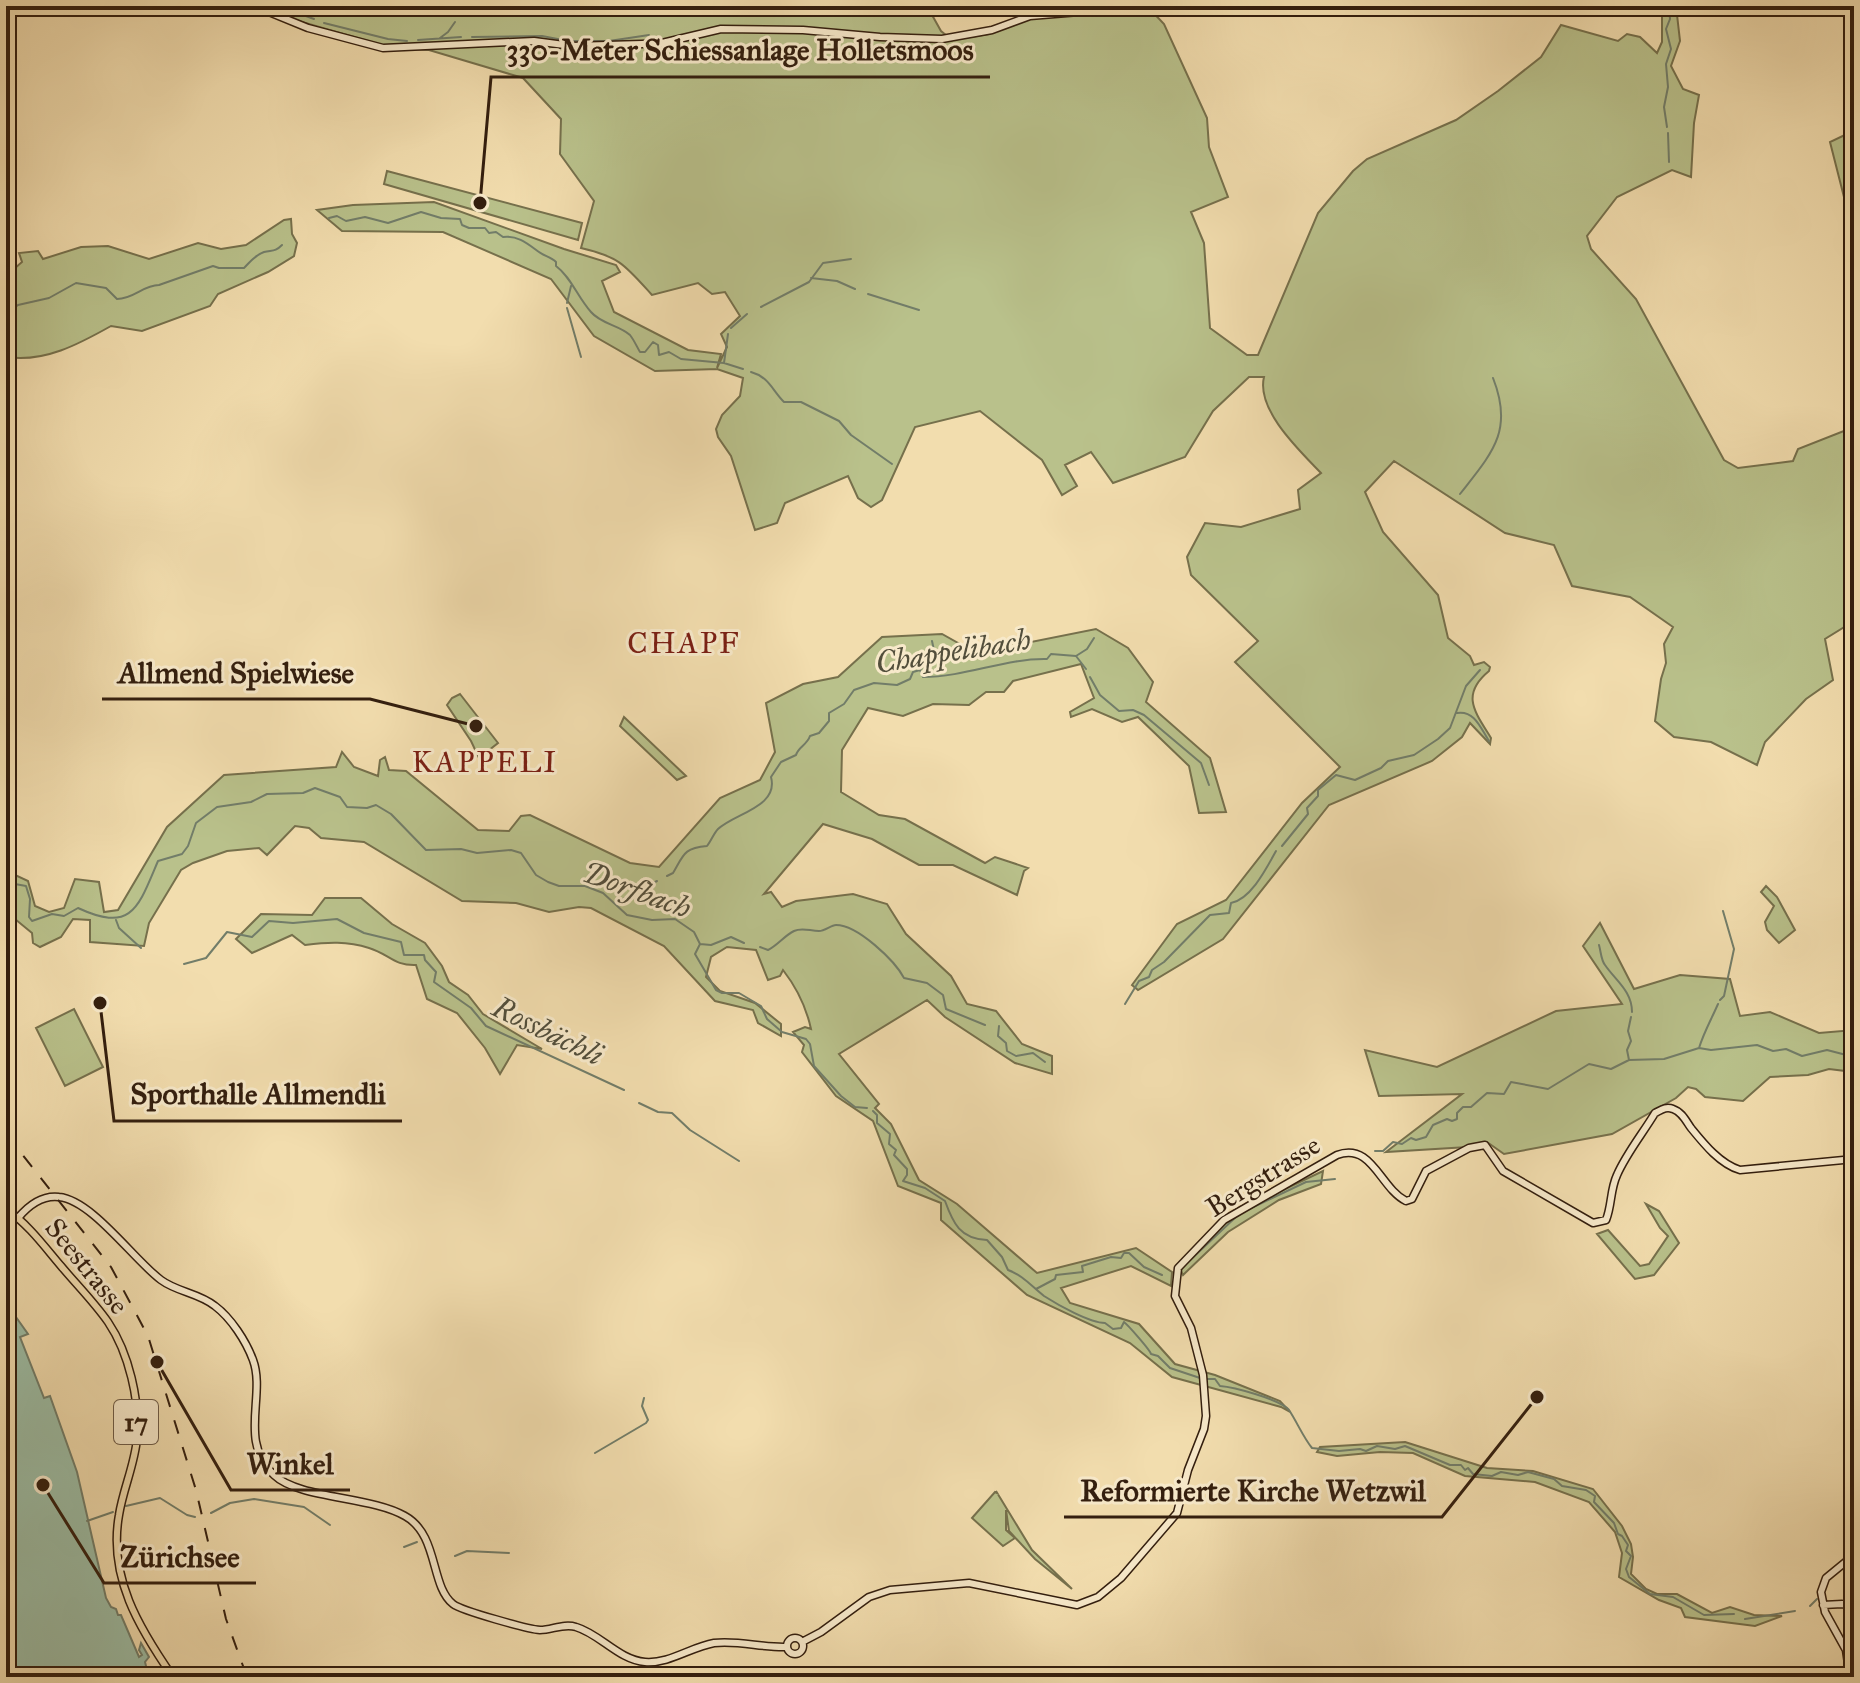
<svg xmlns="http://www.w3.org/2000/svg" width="1860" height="1683" font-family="'IM FELL Great Primer',serif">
  <rect width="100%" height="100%" fill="#f2ddae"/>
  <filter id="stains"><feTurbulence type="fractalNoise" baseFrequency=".0025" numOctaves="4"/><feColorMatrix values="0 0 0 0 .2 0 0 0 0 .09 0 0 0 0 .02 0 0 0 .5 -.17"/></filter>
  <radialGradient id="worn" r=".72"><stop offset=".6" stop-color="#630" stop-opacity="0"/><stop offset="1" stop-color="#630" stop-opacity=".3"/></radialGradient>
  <path fill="#b9c18b" stroke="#76704c" stroke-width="2" d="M261,6h666l14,25 11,9 37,-6 34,-14 79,-14h45l17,18 43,94 2,29 19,50 -37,15 13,31 6,85 37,27h11l60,-142 35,-42 14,-12 89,-39 42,-29 43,-34 20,-32 57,16 9,-7 13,3 17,16 5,-11v-36h14l4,35 -9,25 12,23 16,6 -5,28 -3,54 -19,-7 -55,27 -30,39 4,13 45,50 88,161 14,8 55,-7 5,-12 56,-22v194l-29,18 8,41 -27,19 -41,43 -8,23 -46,-23 -37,-5 -19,-16 6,-42 5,-16 -2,-19 9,-17 -43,-30 -58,-11 -18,-41 -49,-12 -111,-72 -29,31 18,40 55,63 10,43 22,18 4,9 10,-3 6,5 -1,4c-29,24 -14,41 2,67l-1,6 -20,-21 -8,14 -30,24 -103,44 -106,134 -85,51 -6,-5 45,-61 49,-24 76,-97 38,-36 -105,-105 23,-21 -67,-66 -4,-18 18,-34 36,4 59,-18 -2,-19 23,-17c-21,-22 -65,-63 -57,-96h-15l-36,34 -28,46 -72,26 -22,-31 -26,13 12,21 -15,9 -20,-35 -62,-49 -65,16 -33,73 -11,7 -13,-9 -10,-22 -63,27 -8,20 -22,7 -24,-74 -13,-19 -2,-8 6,-14 18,-19 3,-18 -26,-9 -62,2 -61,-35 -43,-57 -108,-47 -101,-1 -25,-21 36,-5 81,-3 130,47 52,16 4,7 -18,9 12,31 74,38 33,4 -4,14 10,-21 -6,-13 19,-18 -15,-24 -13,2 -14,-11 -46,12c-27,-30 -32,-38 -71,-47l13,-47 -34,-47 1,-35 -38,-41 -94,-28 -37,-2 -97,-28z
    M1854,71v150l-8,-16 -16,-63 19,-9 2,-61z
    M387,171l195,52 -4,17 -194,-56z
    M291,219l1,15 5,9 -3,13 -26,16 -50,22 -8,12 -68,25 -31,-5c-32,18 -67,37 -105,31v-81l16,-14 -3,-9 19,-2 5,8 38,-12 27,-1 41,13 49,-16 23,6 25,-4 38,-25z
    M1096,629l32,19 25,34 -7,20 64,56 16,54 -27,1 -10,-47 -51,-49 -16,5 -30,-13 -21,8 -1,-5 24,-14 -13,-34 -68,17 -9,11h-18l-17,13 -36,-1 -30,12 -35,-8 -26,42 -1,42 38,23 26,4 80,44 10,-6 33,11 -4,3 -7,24 -64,-30h-34l-47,-26 -49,-15 -59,70 7,-2 11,15 14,-6 57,-7 34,10 19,30 45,42 16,28 29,7 26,33 30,12v18l-37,-11 -70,-46 -18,-17 -88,54 40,50 -4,4 16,16 28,56 38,24 80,69 99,-25 36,24 -1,14 -40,-20 -70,22 9,15 69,21 36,40 40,11 65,26 10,11 -9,-5 -109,-30 -42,-34 -103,-48 -86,-75v-17l-43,-17 -25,-65 -37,-25 -34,-44 2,-7 -11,-13 12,-5 6,2c-5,-23 -14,-41 -28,-59l-3,6 -12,4 -12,-30 -29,-3 -16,10 -5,20 14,14 35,12 26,21v12l-23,-13 -5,-13 -38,-9 -51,-55 -73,-38 -12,-1 -30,5 -33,-9 -54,-2 -98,-59 -43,-4 -12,-10 -14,-2 -28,29 -8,-7 -32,3 -34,12 -12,7 -32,53 -5,23 -54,-4v-22l-17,-1 -12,18 -21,10 -7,-4 -1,-10 -17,-14 -9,8v-53l5,-1 17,8 7,25 14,6 15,-4 11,-29 24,3 5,30 14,-2 49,-83 57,-52 112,-8 6,-15 12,15 24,9 2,-16 5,-3 4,13 17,1 72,59 31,1 12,-15 9,-1 100,48 29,4 61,-69 40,-18 15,-28 -9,-49 37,-19 35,-7 44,-40 60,-3 34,19z
    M460,694l38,49 -19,15 -8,-17 -24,-36 5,-7z
    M624,717l62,59 -9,4 -57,-54z
    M1766,886l11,11 18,33 -16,13 -12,-13 -2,-8 9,-16 -13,-14z
    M325,898h36l31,26 33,19 17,23 7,16 19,13 15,19 59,35 -25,-4 -17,29 -15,-26 -28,-35 -30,-14 -11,-34c-22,1 -27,-11 -47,-17 -22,-7 -41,-6 -64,-3l-13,-10 -40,18 -16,-14 25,-25 51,1z
    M1600,923l34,66 46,-14 50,4 10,37 30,-4 49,21 35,-3v42l-25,-3 -21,6 -38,2 -27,24 -38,-4 -9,-8 -8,-2 -12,11 -64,36 -108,20 -17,-12 -19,5 -82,5 76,-58 -83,2 -14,-46 72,17 119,-56 66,-7 -39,-58z
    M74,1009l29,58 -38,19 -29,-58z
    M1323,1171l-2,13 -42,16 -51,32 -45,43 -4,-8 34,-37 32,-22z
    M1646,1204l13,7 20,32 -25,32 -19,4 -38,-45 11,-4 32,36 9,-2 19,-28 -8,-8z
    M1405,1442l82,26 46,3 60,18 29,37 9,18 2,13 -2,17 15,15 11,5h20l35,19 18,-6 24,8 28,1 -27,10 -70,-9 -4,-9 -22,-8 -40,-23 3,-24 -7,-21 -26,-30 -54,-20 -70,-6 -52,-23 -33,-1 -43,4 -20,-4 3,-5z
    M996,1491l36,59 40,39 -37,-30 -26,-28 -3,-21v20l9,8 -12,8 -31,-28 23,-26 2,1z"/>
  <path fill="#9cbda5" stroke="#727d69" stroke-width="2" d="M6,1303l22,31 -8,3 24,61 6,-2 27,76 29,126 5,9 5,2 2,6h3l18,42 3,-2 -3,-5 2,-7 8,14 -4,5 3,12 11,3h-153z"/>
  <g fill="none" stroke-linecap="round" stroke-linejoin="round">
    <path stroke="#727d69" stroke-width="2" d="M279,6l35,13
      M324,23l64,16 19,2
      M472,37l70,-1 26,5h41l40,-6
      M440,38l8,-6 7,-10
      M418,40l43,-3
      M1667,127l-3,-20 4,-20 -2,-23 5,-15 -5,-20 4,-10 -1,-13
      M1668,133l1,29
      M329,218l8,-2 9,5 19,-4 23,6 33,-11 20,6 19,1 2,6 7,3h16l4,5 7,-1 7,5c15,-2 25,7 36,15 5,4 12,5 17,10v4c15,11 22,32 35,46 10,12 28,13 39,23 4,5 7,12 10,17h5l8,-10 5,3 1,10 10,-3 12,7 43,4 19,6
      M811,278l26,3 18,8
      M868,294l51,16
      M567,303l4,-17
      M761,307l48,-25 14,-19 28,-4
      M567,308l14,49
      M6,314l12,-9 31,-7 27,-15 30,5 11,11c17,0 26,-14 42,-14l54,-19 6,2h25c7,-7 11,-13 20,-16 9,-2 11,0 18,-7
      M731,328l16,-14
      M724,363l4,-29
      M751,372c18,5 21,18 33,30h17l38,19 12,14 41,29
      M1460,494c32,-41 54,-63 33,-116
      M1076,656l11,-7 7,-11
      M921,669l9,-12 5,-2 -3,-14
      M1090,677l10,18 19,16 14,-1 11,5 57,48 8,22
      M1457,713c18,-3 24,16 32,28
      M1282,846l26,-32 -1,-6 11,-12v-6l18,-15 19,5 26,-12 7,-7 26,-6 24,-16 12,-11 16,-42 14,-16
      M667,876l6,-3c11,-19 11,-25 34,-27 4,-5 7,-13 11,-17 17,-16 61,-22 53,-52l10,-15 15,-7c2,-8 11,-10 14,-19l9,-3 10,-12v-8l15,-9 10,-14 20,-7 23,2 13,-6 3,-7 7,-2 3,7c43,0 83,-19 124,-18l4,-5 25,2 10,13
      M6,895l9,-11 11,2 4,13 -1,18 3,4 20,-7 12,2 14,-8c54,25 60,0 80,-47l24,-7 6,-8 8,-23 21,-16 34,-5 16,-8 36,-1 12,-5 25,9 7,10 20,1 9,-3 15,9 35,36 35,-1 16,4 34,-3 10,3 15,22 12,7 11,4h26l18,7 24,22 25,5 23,-1 19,13 6,12 -5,10 21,36 6,3h17l22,13 6,13 15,13 24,7 4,5 4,22 27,30 14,11 12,1
      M616,903l41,-22
      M116,920l3,8 22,20
      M700,944l11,1 20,-8 13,6
      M1599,945c2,7 2,15 6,20 11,16 27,26 27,47
      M760,947l8,3c10,-5 16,-14 26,-19 8,-4 16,0 25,0 6,0 12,-6 17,-6 22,0 59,36 68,53l23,5 16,12 3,14 39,16
      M184,964l22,-6 21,-26 25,5 17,-16 24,2 44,-4 27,14 37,9 3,13h20l1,5 11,12 -2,10 37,26 15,18 138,64
      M1720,1000l4,-4 10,-47 -11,-38
      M1125,1004l14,-23 10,-4 3,-7 12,-8 46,-47 19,-2 2,-10c20,-4 35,-34 45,-52
      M999,1026l-1,10 8,7 1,8 9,5 17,-3 12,9
      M1699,1048c5,-16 12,-28 19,-44
      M1629,1060l-2,-10 4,-9 -3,-10 3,-14
      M639,1103l19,9 14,1 18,17 49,31
      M873,1111l4,4v8l13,11 -1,10 7,6 -2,5 13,14v6l-4,6 22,7 20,13c8,22 15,38 42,39l15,17 6,13c16,6 23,16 36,26 14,9 46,27 61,27l8,6 8,-1 3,-6c4,3 26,28 27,32l7,2 12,12 30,10
      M1375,1151h8l10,-9 9,2 9,-6 5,2 10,-3 7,-12 14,-6 5,2 5,-2v-6l6,-6h8l16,-14 17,1 7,-12 37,7 41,-25 22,5 18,-9 35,-1 35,-11 12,2 46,-5 16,6 13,-2 16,7 25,-6 27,7
      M1247,1210l59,-28 29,-3
      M1187,1263l51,-48
      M1036,1289l19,-10 1,-4 27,-3 -1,-6 29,-9 10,1 3,-5h5l15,14 18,8
      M1206,1379h9l5,7c13,1 60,13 69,24 8,12 14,27 23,38l27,3 21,-2 6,2 11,-5 18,3 10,-3 45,19h11l4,5 3,-2 5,6 19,2 9,-4 17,3 10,-3 26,7 8,7 24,4 9,6 -1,6 20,21 4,11 4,2 6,9 -2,6 5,5 -5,13 3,8 21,17 23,3 31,18 30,-1
      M595,1453l51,-30 2,-3 -6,-14 2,-8
      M126,1506l34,-8 27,17 8,2
      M211,1513l19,-10 24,-4 50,8 26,18
      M87,1521l26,-9
      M404,1547l13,-5
      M455,1556l12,-5 42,2
      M1810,1606l7,-7
      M1745,1619l50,-8"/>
    <defs>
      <path id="secondary" d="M254,6l54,22 75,20 151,-7 38,5 70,-2 20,-1 59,-14 82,1 77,7 62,2 50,-9 38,-14 49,-4 21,-6
        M18,1218c10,-12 24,-23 41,-21 33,3 75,63 102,83 16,12 38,13 54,26 16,12 31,35 38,54 13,35 -15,82 21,115 25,24 97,21 131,41 34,19 25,70 48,88 9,7 75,25 87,26 12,0 24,-7 36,-3 24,7 43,33 69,35 24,2 46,-15 69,-19 25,-3 48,5 73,4
        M1823,1605l19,-1 12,3
        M787 1646a8 8 0 1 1 16 0a8 8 0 1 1-16 0Z
        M802,1642l19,-10 48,-35 21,-7 79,-7 108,22 21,-8 23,-19 56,-65 11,-43 16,-41 2,-13 -3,-41 -12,-47 -16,-32 3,-28 46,-48 113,-65c35,-13 43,33 69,46l6,-2 14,-28 43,-23 16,-3 18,26 90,52 13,-3c6,-15 4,-30 11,-45 9,-21 26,-42 38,-62 6,-3 11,-7 18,-4 9,3 13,12 18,19 13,16 29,36 49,42l114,-11
        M1850,1677l-4,-27 -21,-38 -4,-20 5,-14 28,-23"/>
      <path id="primary" d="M6,1209c22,15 38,37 55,57 15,18 33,36 47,56 21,31 32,79 29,116 -2,26 -14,51 -18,77 -11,62 20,113 54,162"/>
    </defs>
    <use href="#secondary" stroke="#331e0e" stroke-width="9"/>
    <use href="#primary" stroke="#331e0e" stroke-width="9"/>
    <use href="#secondary" stroke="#f7e9ca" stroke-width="6"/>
    <use href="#primary" stroke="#f2ddae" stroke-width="6"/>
    <path stroke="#331e0e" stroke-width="2" stroke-dasharray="14 14" stroke-linecap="butt" d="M6,1134l105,133 37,69 48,154 30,129 21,58"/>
  </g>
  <g text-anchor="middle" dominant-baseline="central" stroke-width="6" stroke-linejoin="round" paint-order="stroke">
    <rect fill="#f7e9ca" stroke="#6e5b46" stroke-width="2" x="114" y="1400" width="44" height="44" rx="6"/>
    <g font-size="26" font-weight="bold" fill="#331e0e">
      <text x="136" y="1422">17</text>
    </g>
    <g font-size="28" fill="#331e0e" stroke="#f7e9ca">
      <text transform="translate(1263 1176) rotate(-32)">Bergstrasse</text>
      <text transform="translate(87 1266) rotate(51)">Seestrasse</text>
    </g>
    <g font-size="30" letter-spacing="2" fill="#7a1f14" stroke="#f7e9ca">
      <text x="684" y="643">CHAPF</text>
      <text x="485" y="762">KAPPELI</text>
    </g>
    <g font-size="30" font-style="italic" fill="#524e3b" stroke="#f7e9ca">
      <text transform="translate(953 651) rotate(-9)">Chappelibach</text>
      <text transform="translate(637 890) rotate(20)">Dorfbach</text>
      <text transform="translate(548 1031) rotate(26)">Rossbächli</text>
    </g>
  </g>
  <path fill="none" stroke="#331e0e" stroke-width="3" d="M480 203L491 77H990M476 726L370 699H102M100 1003L114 1121H402M157 1362L231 1490H350M1537 1397L1442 1517H1064M43 1485L104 1583H256"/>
  <g fill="#331e0e" stroke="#f7e9ca" stroke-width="3">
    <circle cx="480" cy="203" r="8"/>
    <circle cx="476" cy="726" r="8"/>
    <circle cx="100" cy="1003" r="8"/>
    <circle cx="157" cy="1362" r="8"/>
    <circle cx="1537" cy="1397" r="8"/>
    <circle cx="43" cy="1485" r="8"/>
  </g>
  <g font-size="30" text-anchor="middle" font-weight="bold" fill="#331e0e" stroke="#f7e9ca" stroke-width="6" stroke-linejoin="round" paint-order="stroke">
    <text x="740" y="60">330-Meter Schiessanlage Holletsmoos</text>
    <text x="236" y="683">Allmend Spielwiese</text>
    <text x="258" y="1104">Sporthalle Allmendli</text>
    <text x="290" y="1474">Winkel</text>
    <text x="1253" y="1501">Reformierte Kirche Wetzwil</text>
    <text x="180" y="1567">Zürichsee</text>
  </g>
  <rect width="1860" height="1683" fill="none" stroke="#f2ddae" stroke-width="32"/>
  <rect x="8" y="8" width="1844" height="1667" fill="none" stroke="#331e0e" stroke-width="4"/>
  <rect x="16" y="16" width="1828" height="1651" fill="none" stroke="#331e0e" stroke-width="2"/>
  <rect width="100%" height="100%" filter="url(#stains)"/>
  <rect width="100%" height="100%" fill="url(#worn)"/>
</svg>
